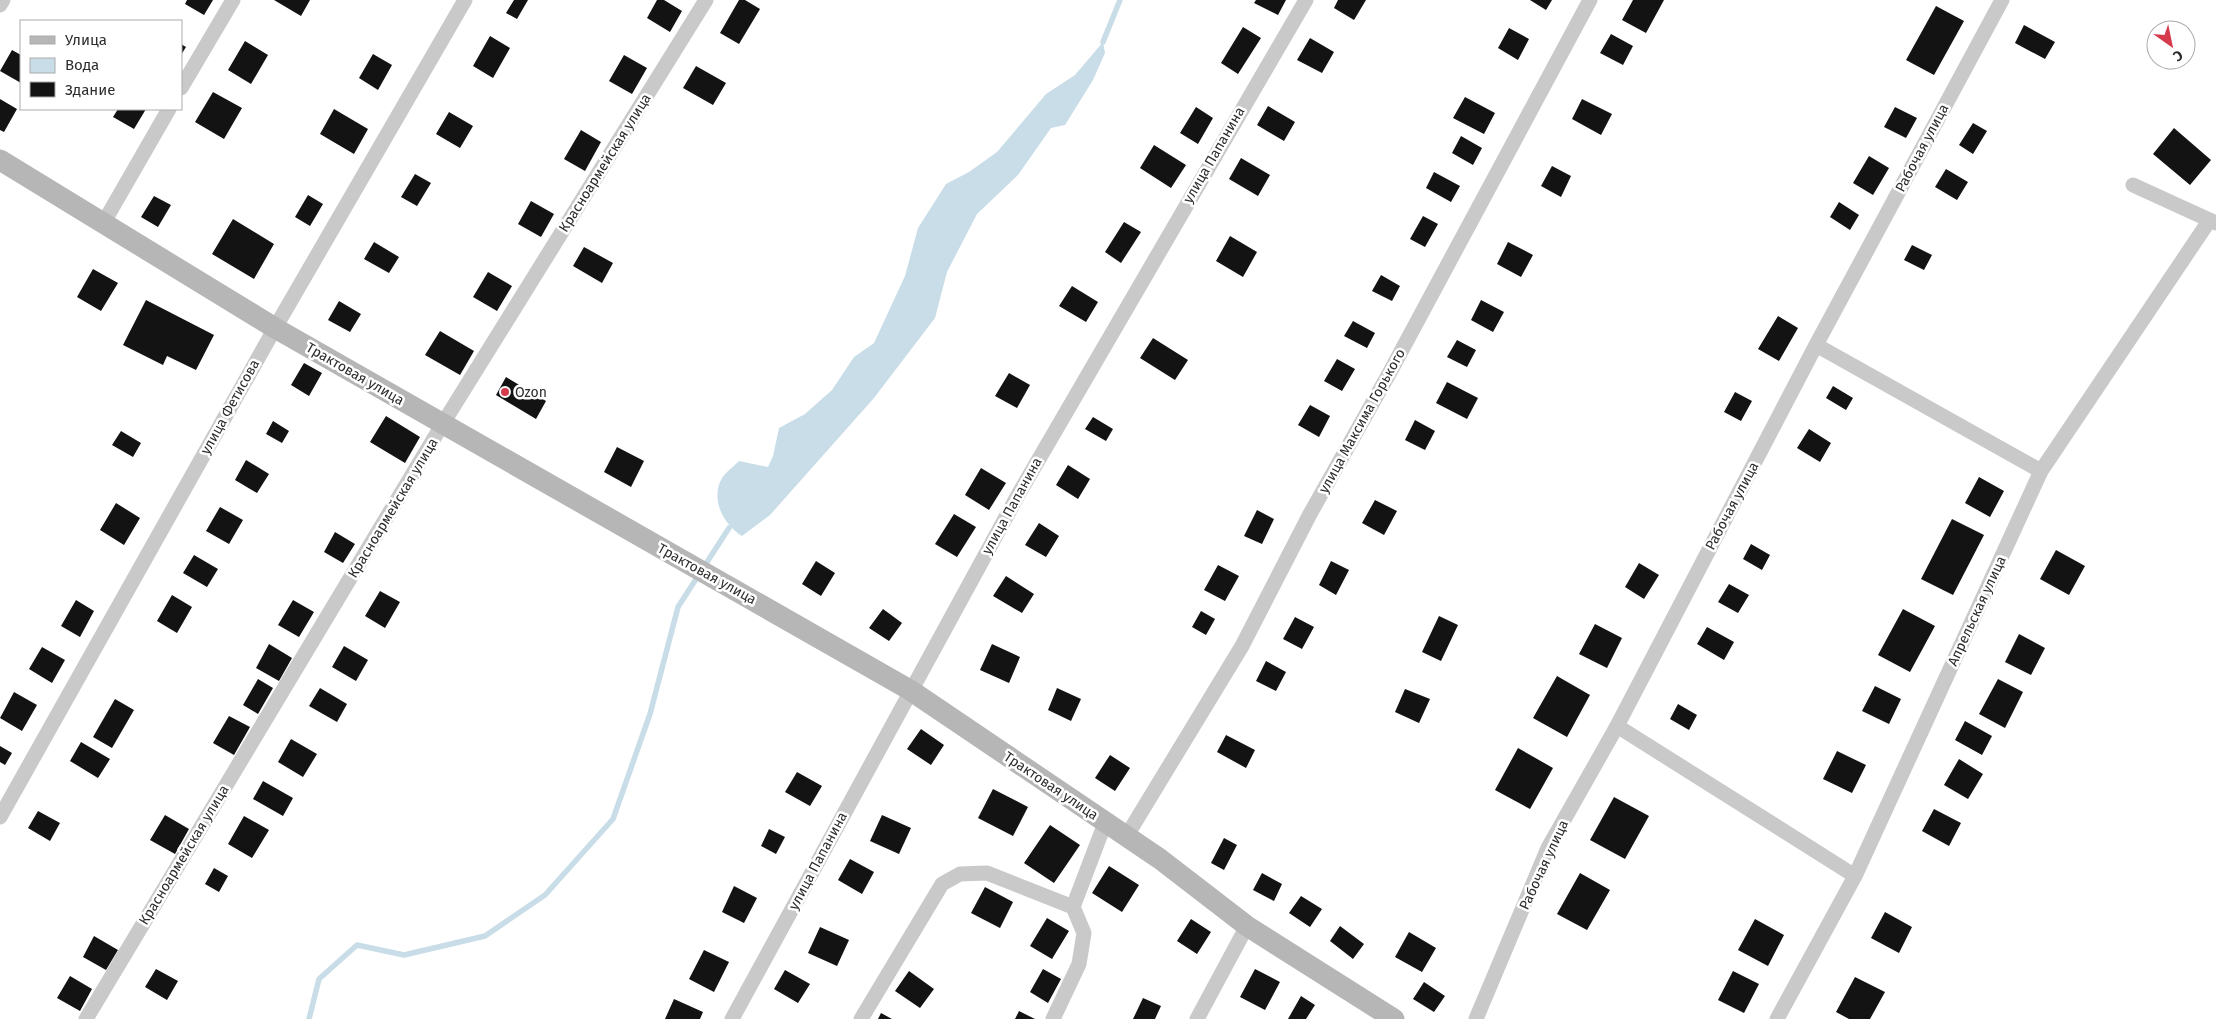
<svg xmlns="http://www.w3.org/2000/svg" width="2216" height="1019" font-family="'Fira Sans',sans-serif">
  <rect width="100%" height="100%" fill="#fff"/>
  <path fill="#c8dde7" d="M1103,42l2,11 -12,27 -28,45 -14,3 -33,47 -41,39 -30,58 -12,46 -61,80 -104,117 -28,21c-19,-12 -32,-37 -20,-58 4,-6 12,-12 17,-17l29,6 5,-11 6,-28 26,-14 27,-24 22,-33 20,-14 31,-67 13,-48 28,-44 23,-12 28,-20 49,-58 29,-19z"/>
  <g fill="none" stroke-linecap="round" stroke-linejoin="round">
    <path stroke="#c8dde7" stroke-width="5.5" d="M1103,42l17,-42
      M309,1019l10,-40 38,-34 47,10 81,-19 60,-41 68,-76 37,-105 28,-107 51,-79"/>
  </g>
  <path fill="#131313" d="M187,0h26l-9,15 -19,-11z
    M274,0h36l-9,16z
    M514,0h14l-11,19 -11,-6z
    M657,0h7l18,11 -12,21 -23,-14z
    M739,0h6l15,9 -21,35 -19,-11z
    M1256,0h30l-8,15 -24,-12z
    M1338,0h28l-12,20 -20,-12z
    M1530,0h22l-6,10z
    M1633,0h31l-18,33 -24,-13z
    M1936,6l28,15 -30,54 -28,-15z
    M2024,25l31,17 -10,17 -30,-16z
    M1243,27l18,11 -23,36 -17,-11z
    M1509,28l20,11 -11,21 -20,-12z
    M1611,34l22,12 -10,19 -23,-12z
    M490,36l20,12 -17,30 -20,-12z
    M1310,38l24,14 -12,21 -25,-13z
    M245,41l23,14 -17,29 -23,-14z
    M181,44l5,3 -5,8z
    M12,50l9,5v28l-21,-12z
    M373,54l19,11 -14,25 -19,-12z
    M624,55l23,13 -15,26 -23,-13z
    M696,66l30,17 -13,22 -30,-17z
    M213,92l29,16 -18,31 -29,-17z
    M1465,97l30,16 -11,21 -31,-16z
    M0,99l17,10 -13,23 -4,-2z
    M1582,99l30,15 -11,21 -29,-16z
    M1268,106l27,16 -11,19 -27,-16z
    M1196,107l17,11 -15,26 -18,-11z
    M1895,107l22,11 -11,20 -22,-11z
    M118,109h28l-12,20 -21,-12z
    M334,109l34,20 -14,25 -34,-20z
    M449,112l24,14 -13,22 -24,-14z
    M1973,123l14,8 -14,23 -14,-9z
    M2174,128l37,32 -21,25 -37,-31z
    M581,130l20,12 -16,29 -21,-12z
    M1461,136l21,12 -9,17 -21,-12z
    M1154,145l32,20 -15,23 -31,-20z
    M1869,156l20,12 -16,27 -20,-12z
    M1241,158l29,17 -12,21 -29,-17z
    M1552,166l19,10 -10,21 -20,-11z
    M1946,169l22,13 -11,18 -22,-13z
    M1434,172l26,14 -9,16 -25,-14z
    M415,174l16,9 -14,23 -16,-9z
    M308,195l15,9 -13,22 -15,-9z
    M154,196l17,9 -13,22 -17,-10z
    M531,201l23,13 -13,23 -23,-13z
    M1839,202l20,13 -9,15 -20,-13z
    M1423,216l15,8 -13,23 -15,-8z
    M233,219l41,25 -20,35 -42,-25z
    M1124,222l17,10 -20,31 -16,-11z
    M1230,236l27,16 -14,25 -27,-16z
    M374,242l25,15 -10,16 -25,-14z
    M1508,242l25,13 -12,22 -24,-13z
    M1912,245l20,10 -8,15 -20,-10z
    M584,247l29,16 -11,20 -29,-17z
    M93,269l25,14 -17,28 -24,-14z
    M488,272l24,14 -15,25 -24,-14z
    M1381,275l19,11 -8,15 -20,-10z
    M1072,286l26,16 -12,20 -27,-16z
    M146,300l68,35 -18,35 -29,-14 -4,9 -40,-20z
    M1481,300l23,12 -11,20 -22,-12z
    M339,301l22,13 -11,18 -22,-12z
    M1778,316l20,12 -19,33 -21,-12z
    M1353,321l22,12 -8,15 -23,-12z
    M440,331l34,20 -14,24 -35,-20z
    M1153,338l35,22 -13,20 -35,-22z
    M1457,340l19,10 -9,17 -20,-10z
    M1337,359l18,10 -13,22 -18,-10z
    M304,363l18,10 -13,23 -18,-11z
    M1009,373l21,12 -13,23 -22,-12z
    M506,377l40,24 -10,18 -40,-24z
    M1447,382l31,16 -11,21 -31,-16z
    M1833,386l20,12 -7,12 -20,-12z
    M1735,392l17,9 -11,20 -17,-9z
    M1310,405l20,11 -11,21 -21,-12z
    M386,416l34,21 -15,26 -35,-21z
    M1093,417l20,12 -7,12 -21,-12z
    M1415,420l20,11 -10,19 -20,-10z
    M273,421l16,10 -7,12 -16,-9z
    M1809,429l22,14 -11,19 -23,-14z
    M121,431l20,12 -8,14 -21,-12z
    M617,447l27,14 -13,26 -27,-15z
    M246,460l23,14 -12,19 -22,-13z
    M1068,465l22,14 -12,20 -22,-14z
    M981,468l25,15 -17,27 -24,-15z
    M1979,477l25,14 -14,26 -25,-14z
    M1375,500l22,11 -13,24 -22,-12z
    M116,503l24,15 -16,27 -24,-15z
    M220,507l23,13 -14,24 -23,-13z
    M1257,510l17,9 -12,25 -18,-8z
    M954,514l22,13 -19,30 -22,-13z
    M1952,519l32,16 -31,60 -32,-16z
    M1039,523l20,13 -13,21 -21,-12z
    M335,532l20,12 -12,19 -19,-11z
    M1751,544l19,11 -8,15 -19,-11z
    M2056,550l29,16 -16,29 -29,-16z
    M194,555l24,14 -11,18 -24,-14z
    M816,561l19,12 -14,23 -19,-12z
    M1331,561l18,9 -13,25 -17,-10z
    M1639,563l20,12 -15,24 -19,-12z
    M1218,565l21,11 -14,25 -21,-11z
    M1006,576l28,18 -12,19 -29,-17z
    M1729,584l20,11 -11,18 -20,-11z
    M380,591l20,11 -15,26 -20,-12z
    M172,595l20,12 -15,26 -20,-12z
    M76,600l18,11 -14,26 -19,-11z
    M293,600l21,12 -15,25 -21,-12z
    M883,609l19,14 -13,18 -20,-13z
    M1903,609l32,17 -25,46 -32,-17z
    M1201,611l14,8 -9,16 -14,-8z
    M1439,616l19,9 -17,36 -19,-9z
    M1295,617l19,10 -12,22 -19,-10z
    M1595,624l27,14 -15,30 -28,-14z
    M1707,627l27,15 -10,18 -27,-16z
    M2019,634l26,14 -14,27 -26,-13z
    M269,644l23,14 -13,23 -23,-13z
    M992,644l28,13 -11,26 -29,-13z
    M344,646l24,14 -12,21 -24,-14z
    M42,647l23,13 -13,23 -23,-14z
    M1266,661l20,11 -10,19 -20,-10z
    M1557,676l33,19 -23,42 -34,-19z
    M258,679l15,9 -15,26 -15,-9z
    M1998,679l25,13 -18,36 -26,-14z
    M1875,686l26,13 -12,25 -27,-13z
    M320,688l27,16 -10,18 -28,-16z
    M1057,688l24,11 -10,22 -23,-11z
    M1405,689l25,10 -11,24 -24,-11z
    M14,692l23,13 -15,26 -22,-13z
    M115,699l19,11 -22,38 -19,-11z
    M1678,704l19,11 -8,15 -19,-11z
    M229,716l21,11 -16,28 -21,-12z
    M1965,721l27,15 -10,19 -27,-15z
    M921,729l23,16 -13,20 -24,-16z
    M1226,735l29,15 -9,18 -29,-16z
    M291,739l26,15 -14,23 -25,-15z
    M81,742l29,17 -12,19 -28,-17z
    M0,746l12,7 -7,12 -5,-3z
    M1518,748l35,20 -23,41 -35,-19z
    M1837,751l29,14 -14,28 -29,-14z
    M1110,755l20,13 -15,23 -20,-13z
    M1959,759l24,15 -15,25 -24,-14z
    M797,772l25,14 -12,20 -25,-14z
    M263,781l30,17 -10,18 -30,-17z
    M993,789l35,18 -15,29 -35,-18z
    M1614,797l35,19 -24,43 -35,-19z
    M1934,809l27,14 -12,23 -27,-15z
    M38,811l22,12 -10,18 -22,-13z
    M165,815l24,14 -14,25 -25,-14z
    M882,815l29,13 -12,26 -29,-13z
    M244,816l25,14 -17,28 -24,-14z
    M1050,825l30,20 -26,38 -30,-20z
    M769,829l16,8 -9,17 -15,-8z
    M1224,838l13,7 -13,25 -13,-7z
    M850,859l24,13 -12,22 -24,-14z
    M1109,866l30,19 -17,27 -30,-19z
    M214,868l14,8 -9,16 -14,-8z
    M1262,873l20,11 -8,17 -21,-11z
    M1580,873l30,17 -23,40 -30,-16z
    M734,886l23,12 -13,25 -22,-11z
    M985,887l28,15 -13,26 -29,-15z
    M1301,896l21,13 -12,18 -21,-14z
    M1885,912l27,15 -13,26 -28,-15z
    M1047,918l22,13 -17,28 -22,-13z
    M1191,919l20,13 -14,22 -20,-13z
    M1755,919l29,16 -16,31 -30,-16z
    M1340,926l24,18 -11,15 -23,-18z
    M820,927l29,13 -12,26 -29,-13z
    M1409,932l27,16 -14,24 -27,-15z
    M94,936l24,14 -12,20 -23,-13z
    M704,950l25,12 -15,30 -25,-13z
    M156,969l22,12 -11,19 -22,-13z
    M1043,969l18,10 -13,24 -18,-11z
    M1255,969l25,13 -15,28 -25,-13z
    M785,970l25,14 -12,19 -24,-14z
    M909,971l25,18 -14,19 -25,-17z
    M1733,971l26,13 -15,29 -26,-13z
    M70,976l22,13 -12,22 -23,-13z
    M1855,977l30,15 -15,27h-21l-13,-7z
    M1424,982l21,14 -11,16 -21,-13z
    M1301,996l14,9 -9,14h-18z
    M1143,998l18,8 -6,13h-22z
    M674,999l29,13 -3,7h-35z
    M1019,1011l16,8h-20z
    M881,1013l11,6h-14z"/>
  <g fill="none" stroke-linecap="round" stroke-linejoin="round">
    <path stroke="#c9c9c9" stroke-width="15" d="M0,5l3,-5
      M181,88l52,-88
      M2133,185l83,38
      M104,222l65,-113
      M1816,345l225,126
      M1617,726l238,150
      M0,817l275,-489 190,-328
      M1126,837l116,-191 68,-132 80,-142 200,-372
      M1073,907l32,-84
      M86,1019l356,-594 264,-425
      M732,1019l286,-524 288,-495
      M861,1019l81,-135 18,-10 27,-1 86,34 11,26 -5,31 -26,55
      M1197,1019l50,-93
      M1476,1019l72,-171 69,-122 199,-381 186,-345
      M1777,1019l78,-143 186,-405 168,-250"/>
    <path stroke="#b6b6b6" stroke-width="21" d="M0,160l275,168 635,362 250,169 87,67 147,93"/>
  </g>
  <circle fill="#d63b4d" stroke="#fff" stroke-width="2" cx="505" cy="392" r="5"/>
  <g text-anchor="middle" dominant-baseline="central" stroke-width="5" stroke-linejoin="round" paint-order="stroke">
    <g font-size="14" fill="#2c2c2c" stroke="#fff">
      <text transform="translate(1922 148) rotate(-62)">Рабочая улица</text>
      <text transform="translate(1214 155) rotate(-60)">улица Папанина</text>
      <text transform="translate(605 163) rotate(-58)">Красноармейская улица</text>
      <text transform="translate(355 374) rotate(30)">Трактовая улица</text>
      <text transform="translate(230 407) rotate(-61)">улица Фетисова</text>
      <text transform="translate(1362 421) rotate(-61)">улица Максима Горького</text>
      <text transform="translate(1012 506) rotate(-61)">улица Папанина</text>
      <text transform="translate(1732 506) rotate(-62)">Рабочая улица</text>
      <text transform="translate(393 508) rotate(-59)">Красноармейская улица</text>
      <text transform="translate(707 574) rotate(29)">Трактовая улица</text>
      <text transform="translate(1977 611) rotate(-65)">Апрельская улица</text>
      <text transform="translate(1051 786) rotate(34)">Трактовая улица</text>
      <text transform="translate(184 855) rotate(-59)">Красноармейская улица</text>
      <text transform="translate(818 861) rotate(-62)">улица Папанина</text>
      <text transform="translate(1544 865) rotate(-65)">Рабочая улица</text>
    </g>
    <g font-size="14" fill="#2c2c2c" stroke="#fff" text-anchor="start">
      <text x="515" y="392">Ozon</text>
    </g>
  </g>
  <rect x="20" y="20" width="162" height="90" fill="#ffffff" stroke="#ababab"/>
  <rect x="30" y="36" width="25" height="8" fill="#b6b6b6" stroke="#ababab"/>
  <text x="65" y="45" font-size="15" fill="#2c2c2c">Улица</text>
  <rect x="30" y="58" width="25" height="15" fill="#c8dde7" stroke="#ababab"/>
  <text x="65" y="70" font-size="15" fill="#2c2c2c">Вода</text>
  <rect x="30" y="82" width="25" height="15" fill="#131313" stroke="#ababab"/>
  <text x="65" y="95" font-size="15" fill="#2c2c2c">Здание</text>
  <g transform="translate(2171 45) rotate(147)"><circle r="24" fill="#ffffff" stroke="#ababab"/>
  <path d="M0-4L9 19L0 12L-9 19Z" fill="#d63b4d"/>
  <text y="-8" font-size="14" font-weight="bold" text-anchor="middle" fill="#2c2c2c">С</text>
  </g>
</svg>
